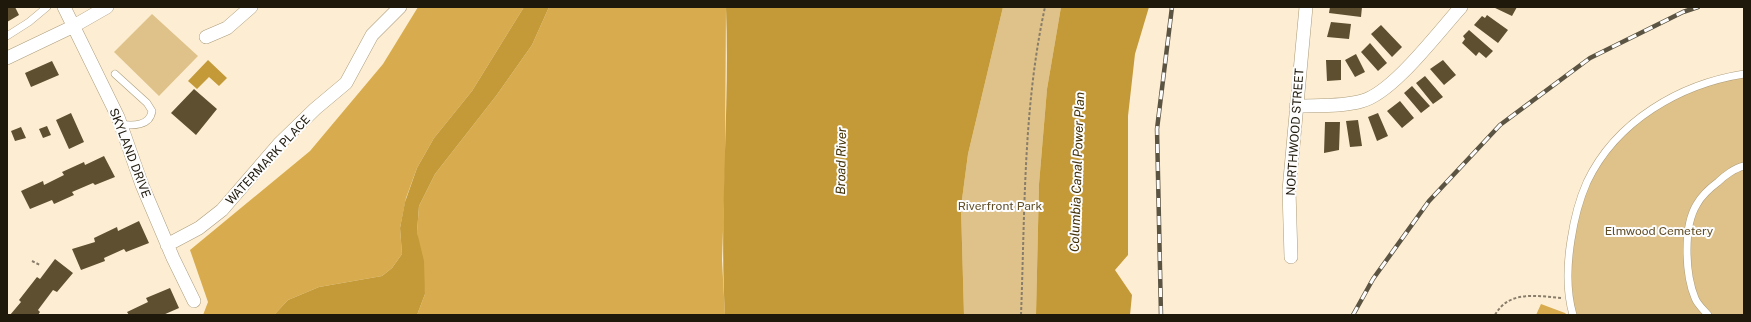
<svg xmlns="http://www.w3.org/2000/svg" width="1751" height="322" font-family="'Public Sans',sans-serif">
  <rect width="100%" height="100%" fill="#fdeed3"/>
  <path fill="#dfc28a" d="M1003,7h58l-14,82 -8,95 -3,131h-72l-3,-108 7,-53z
    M152,14l46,42 -39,40 -45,-44z
    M1744,74v241h-171l-4,-32 9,-76 20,-44 35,-41 45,-28z"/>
  <path fill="#d8ac4e" d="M418,7h106l-52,84 -38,47 -17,30 -11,30 -6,30 2,26 -10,14 -10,8 -63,11 -31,13 -14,15h-71l5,-13 -18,-52 120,-99 73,-87z
    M549,7h177l-1,164 -3,89 3,55h-308l8,-21 -8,-62 2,-26 16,-32 61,-78 36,-51z
    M1541,304l24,9 2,2h-31z"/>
  <path fill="#c49938" d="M524,7h25l-17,38 -36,51 -61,78 -16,32 -2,26 7,29 1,33 -8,21h-143l14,-15 31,-13 63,-11 10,-8 10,-14 -2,-26 5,-26 12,-34 17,-30 38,-47z
    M726,7h277l-35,147 -7,53 3,108h-239c-6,-103 5,-205 1,-308z
    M1061,7h88l-14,47 -7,62v139l-13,15 17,25 -2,20h-94l3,-131 8,-95z
    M208,60l19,18 -8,8 -10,-9 -12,12 -9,-8z"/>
  <path fill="#5e4f31" d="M7,7h8l4,8 -12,7z
    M1330,7h32l-1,10 -32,-4z
    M1493,7h24l-5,9z
    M1487,15l21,15 -10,13 -24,-18 8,-9 3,2z
    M1331,22l20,2 -2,15 -22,-2z
    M1381,25l21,22 -10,10 -21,-23z
    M1469,30l24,21 -7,7 -7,-6 -3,4 -14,-13 3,-4 -2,-3z
    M1370,43l17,20 -9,8 -17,-19z
    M1356,54l9,18 -10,5 -10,-17z
    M1326,60h15v20l-14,1z
    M1443,60l13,15 -12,10 -14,-16z
    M52,61l7,14 -28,12 -6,-14z
    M1425,76l18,21 -10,7 -17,-21z
    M1412,86l18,20 -9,7 -17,-20z
    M194,89l23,20 -21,26 -25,-22z
    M1400,101l14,17 -12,10 -15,-17z
    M71,113l13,29 -15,7 -13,-29z
    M1378,113l10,23 -11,5 -9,-24z
    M1358,120l4,26 -12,1 -4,-26z
    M1325,122h15l-1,28 -15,3z
    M47,126l4,9 -8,3 -4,-9z
    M21,127l5,11 -11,3 -4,-10z
    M104,156l11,21 -20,8 -2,-2 -21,9 2,3 -20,9 -2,-4 -22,9 -9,-18 22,-10 1,4 20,-10 -2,-3 22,-10 1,3z
    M139,221l10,22 -23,9 -2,-3 -20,9 1,3 -24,9 -9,-21 23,-7 -1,-4 23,-11 1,4z
    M55,259l18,14 -16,19 -4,-2 -15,20 2,2 -2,3h-28l11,-13 -2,-2 18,-23 3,2z
    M170,288l9,20 -16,7h-34l-2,-3 21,-10 -2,-4z"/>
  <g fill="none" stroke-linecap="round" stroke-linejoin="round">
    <defs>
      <path id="lane" d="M7,36l22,-14 18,-15
        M115,74l32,29 5,8c-2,15 -19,15 -32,13
        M1573,315c-7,-24 -6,-50 -2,-75 3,-20 8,-40 16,-58 29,-61 93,-98 157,-108
        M1708,315c-4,-5 -11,-11 -13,-17 -10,-24 -12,-72 2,-94 5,-9 13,-16 21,-22 6,-6 17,-14 26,-16"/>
      <path id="street" d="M64,7l54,110 24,68 31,73 21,43
        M206,37l21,-9 24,-21
        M7,58l65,-31 35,-20
        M1296,106c21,-1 45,1 66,-5 31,-8 77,-70 99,-94
        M167,245l32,-17 23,-18 57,-66 36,-35 31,-26 26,-48 28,-28
        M1291,257l-2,-67 17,-183"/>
    </defs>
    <use href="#lane" stroke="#ac9c7b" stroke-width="8"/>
    <use href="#street" stroke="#ac9c7b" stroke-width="14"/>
    <path stroke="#887d6a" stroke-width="2" stroke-dasharray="3 2" stroke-linecap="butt" d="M32,261l8,4
      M1021,315c4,-103 2,-207 24,-308
      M1495,315c14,-25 41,-19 66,-17"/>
    <use href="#lane" stroke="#fff" stroke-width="7"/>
    <use href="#street" stroke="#fff" stroke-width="13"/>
    <defs>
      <path id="rail" d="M1161,315l-4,-186 15,-122
        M1353,315l20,-36 56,-78 71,-76 90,-67 93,-46 15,-5"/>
    </defs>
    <use href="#rail" stroke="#5c5443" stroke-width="4.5"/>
    <use href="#rail" stroke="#fdfdfd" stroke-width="3" stroke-dasharray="9" stroke-linecap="butt"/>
  </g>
  <g text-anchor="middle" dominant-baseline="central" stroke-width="4" stroke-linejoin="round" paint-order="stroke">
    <g font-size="12" fill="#1f190c" stroke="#fdfdfd">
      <text transform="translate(1295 132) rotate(-86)">NORTHWOOD STREET</text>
      <text transform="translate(130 153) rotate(69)">SKYLAND DRIVE</text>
      <text transform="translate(268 160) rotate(-47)">WATERMARK PLACE</text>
    </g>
    <g font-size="12" fill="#604d26" stroke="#fdfdfd">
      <text x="1000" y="206">Riverfront Park</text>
      <text x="1659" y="231">Elmwood Cemetery</text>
    </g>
    <g font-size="13" font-style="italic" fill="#413005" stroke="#fdfdfd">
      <text transform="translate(841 161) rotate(-89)">Broad River</text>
      <text transform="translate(1077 172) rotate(-88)">Columbia Canal Power Plan</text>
    </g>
  </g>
  <rect width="1751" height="322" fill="none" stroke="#1f190c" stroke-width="16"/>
</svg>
